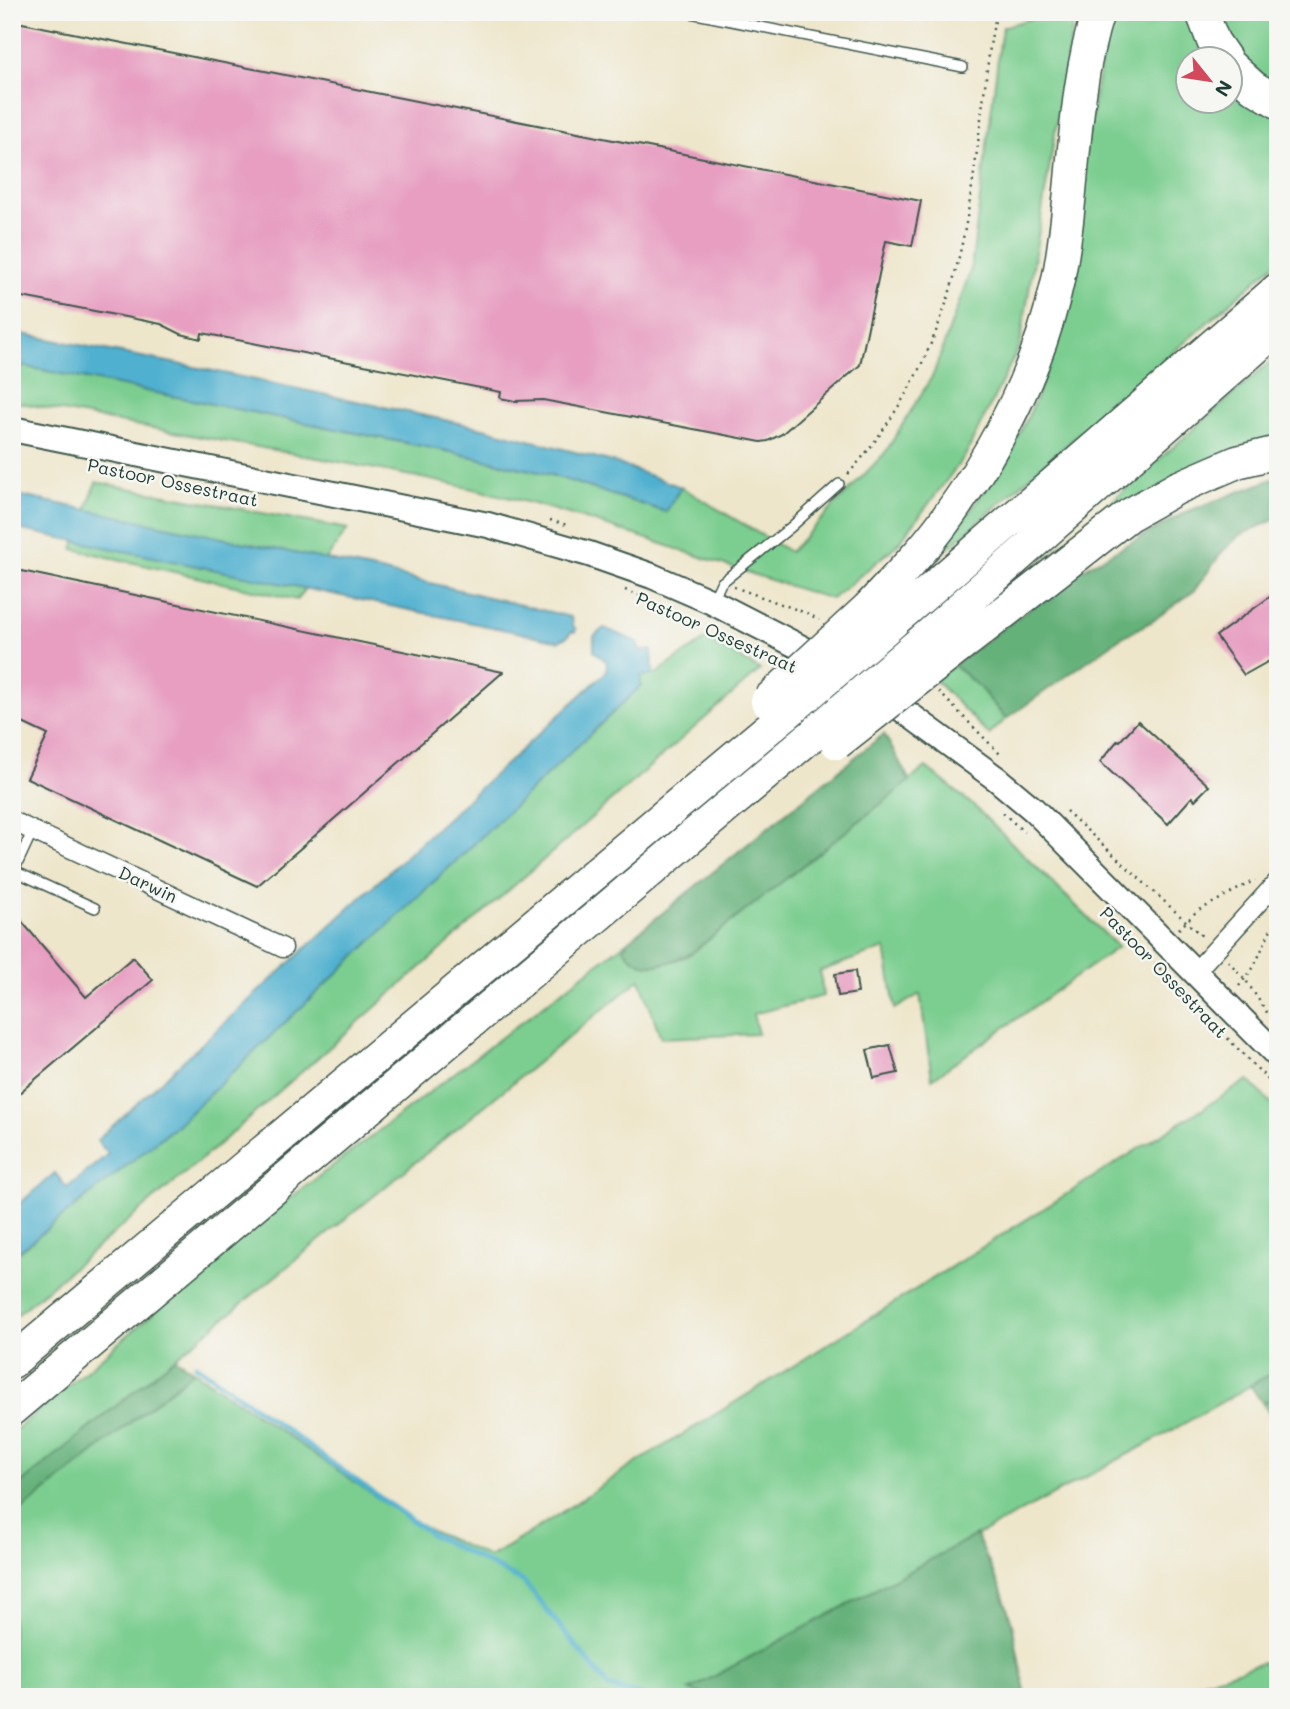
<svg xmlns="http://www.w3.org/2000/svg" width="1290" height="1709" font-family="Mali,sans-serif">
  <rect width="100%" height="100%" fill="#f6f6f2"/>
  <filter id="ink" filterUnits="userSpaceOnUse"><feTurbulence type="fractalNoise" baseFrequency=".0143" numOctaves="2"/><feDisplacementMap in="SourceGraphic" scale="14" xChannelSelector="R" yChannelSelector="G"/><feConvolveMatrix kernelMatrix="1 2 1 2 8 2 1 2 1" color-interpolation-filters="sRGB"/></filter>
  <filter id="wash" filterUnits="userSpaceOnUse"><feTurbulence type="fractalNoise" baseFrequency=".00686" numOctaves="4" result="noise"/><feDisplacementMap in="SourceGraphic" scale="28" xChannelSelector="R" yChannelSelector="G"/><feGaussianBlur stdDeviation="1.57" result="paint"/><feColorMatrix in="noise" values="0 0 0 0 0 0 0 0 0 0 0 0 0 0 0 0 0 1.4 0 .05"/><feComposite in="paint" operator="in"/></filter>
  <g filter="url(#wash)">
    <rect width="100%" height="100%" fill="#eee6cb"/>
    <path fill="#7cce90" stroke="#4e8662" stroke-width="2" d="M1053,12h22l-55,333 -55,111 -67,88 -66,55c-117,-34 -231,-81 -350,-108 -155,-35 -314,-57 -470,-90v-37l439,88 97,22 118,38 15,-25 109,65 95,-99 48,-78 38,-106 31,-242z
      M1112,12h77l27,47 -28,1v42h42l1,-26 47,34v151l-347,302c39,-52 81,-104 105,-165 20,-48 25,-100 33,-150 13,-79 25,-158 43,-236z
      M1211,12h67v74c-31,-17 -49,-45 -67,-74z
      M1278,355v86l-288,167z
      M96,482l252,47 -51,71 -224,-51z
      M706,639l54,31 -543,476 -205,173v-62l165,-132 464,-449 13,-1z
      M954,665l26,23 26,31 -17,16 -54,-55z
      M926,767l48,39 144,141 -186,132 -12,-85 -25,15 -10,-61 -65,23 3,25 -70,18 5,20 -97,4 -21,-59 -628,512v-58l272,-230 345,-263 -5,9c19,26 40,15 65,6z
      M1248,1080l30,30v260l-118,67 -470,253 23,7h-701v-179l182,-147 218,151 77,35c53,-29 101,-65 152,-97 204,-124 405,-254 607,-380z
      M1278,1396v30l-15,-22z
      M1278,1658v39h-124z"/>
    <path fill="#65b17a" stroke="#427757" stroke-width="2" d="M1278,477v41l-38,17 -17,16 -29,40 -43,31 -31,16 -114,81 -26,-31 -26,-23 125,-94 107,-59z
      M884,734l26,47 -221,174c-25,9 -46,20 -66,-7l6,-8z
      M175,1358l19,13 -182,147v-27z
      M1278,1370v26l-15,8 -13,-19z
      M976,1535l25,54 11,34 14,74h-313l-24,-7z"/>
    <path fill="#50b0cf" stroke="#387682" stroke-width="2" d="M12,332l187,36 284,60 130,34 68,25 -15,25 -118,-38 -97,-22 -439,-88z
      M12,494l364,76 195,47 2,9 3,3 -1,3h-4l-4,5 -8,4 -547,-113z
      M604,628l33,14 3,9 12,-1 1,25 -12,1v10l-464,439 -165,132v-47l43,-37 12,15 41,-34 -11,-14 509,-468 1,-10 -13,-11v-15z"/>
    <g fill="none" stroke-linecap="round" stroke-linejoin="round">
      <path stroke="#50b0cf" stroke-width="5" d="M196,1365l236,170 92,47 85,105 39,10"/>
    </g>
    <g id="blocks">
      <path fill="#e79ec1" d="M12,21l909,180 -9,45 -26,-5 -26,124 -78,69 -14,7 -7,1 -218,-42 -28,1 -15,-3 1,-6 -299,-59 -1,6 -20,-5 -20,-10 -149,-29z
        M12,569l47,10 444,93 -246,214 -230,-108 21,-43 -36,-17z
        M1278,591v65l-34,19 -28,-39z
        M1138,721l71,65 -14,14 -3,-3 -24,27 -68,-62 18,-22 2,1z
        M12,910l74,87 47,-40 20,23 -141,119z
        M855,971l3,22 -20,3 -3,-22z
        M890,1045l8,28 -24,5 -7,-28z"/>
    </g>
  </g>
  <g filter="url(#ink)">
    <use href="#blocks" fill-opacity="0" stroke="#3e564b" stroke-width="2"/>
    <g fill="none" stroke-linecap="round" stroke-linejoin="round">
      <defs>
        <path id="service" d="M686,12l277,55
          M713,600l8,-17 70,-56 48,-43
          M12,870l83,38
          M14,871l19,-41"/>
        <path id="minor" d="M12,821l271,127
          M1195,972l83,-91"/>
        <path id="secondary" d="M12,429l476,96 101,29 63,22 60,26 119,61
          M877,691l120,88 37,31 244,246"/>
        <path id="motorway" d="M1202,12l11,29 13,19
          M1230,66l23,21 25,15
          M869,607c28,-30 57,-59 80,-92 50,-70 91,-151 109,-235 18,-89 12,-181 40,-268
          M893,622l385,-333
          M923,640l355,-312
          M948,656l181,-141 48,-27 60,-26 41,-10
          M12,1362l775,-649
          M12,1409l805,-678"/>
      </defs>
      <use href="#service" stroke="#3e564b" stroke-width="12"/>
      <use href="#minor" stroke="#3e564b" stroke-width="21"/>
      <use href="#secondary" stroke="#3e564b" stroke-width="28"/>
      <use href="#motorway" stroke="#3e564b" stroke-width="35"/>
      <path stroke="#3e564b" stroke-width="2.5" stroke-dasharray="2 5" stroke-linecap="butt" d="M848,474c50,-55 87,-126 106,-197 21,-79 26,-163 38,-244l5,-21
        M550,520l17,5
        M734,587l75,27 10,6
        M625,590l27,10
        M939,692l61,62
        M1066,811l137,126
        M1003,813l21,19
        M1179,929l17,-17 59,-32
        M1135,943l143,147
        M1228,961l17,18 23,35
        M1239,986l15,-19 24,-54"/>
      <use href="#service" stroke="#fff" stroke-width="9"/>
      <use href="#minor" stroke="#fff" stroke-width="18"/>
      <use href="#secondary" stroke="#fff" stroke-width="24"/>
      <use href="#motorway" stroke="#fff" stroke-width="32"/>
      <defs>
        <path id="motorway-bridge" d="M767,701l102,-94
          M787,713l106,-91
          M817,731l106,-91
          M837,743l111,-87"/>
      </defs>
      <use href="#motorway-bridge" stroke="#3e564b" stroke-width="35" stroke-linecap="butt"/>
      <use href="#motorway-bridge" stroke="#fff" stroke-width="32"/>
    </g>
  </g>
  <g text-anchor="middle" dominant-baseline="central" stroke-width="5" stroke-linejoin="round" paint-order="stroke">
    <g font-size="18" fill="#1f3d34" stroke="#f6f6f2">
      <text transform="translate(173 482) rotate(12)">Pastoor Ossestraat</text>
      <text transform="translate(717 632) rotate(24)">Pastoor Ossestraat</text>
      <text transform="translate(148 884) rotate(25)">Darwin</text>
      <text transform="translate(1164 972) rotate(46)">Pastoor Ossestraat</text>
    </g>
  </g>
  <rect width="1290" height="1709" fill="none" stroke="#f6f6f2" stroke-width="42"/>
  <g transform="translate(1209 80) rotate(120)"><circle r="33" fill="#f6f6f2" stroke="#a0aca6" stroke-width="2"/>
  <path d="M0-5L12 26L0 18L-12 26Z" fill="#d1495b"/>
  <text y="-10" font-size="19" font-weight="bold" text-anchor="middle" fill="#1f3d34">N</text>
  </g>
</svg>
